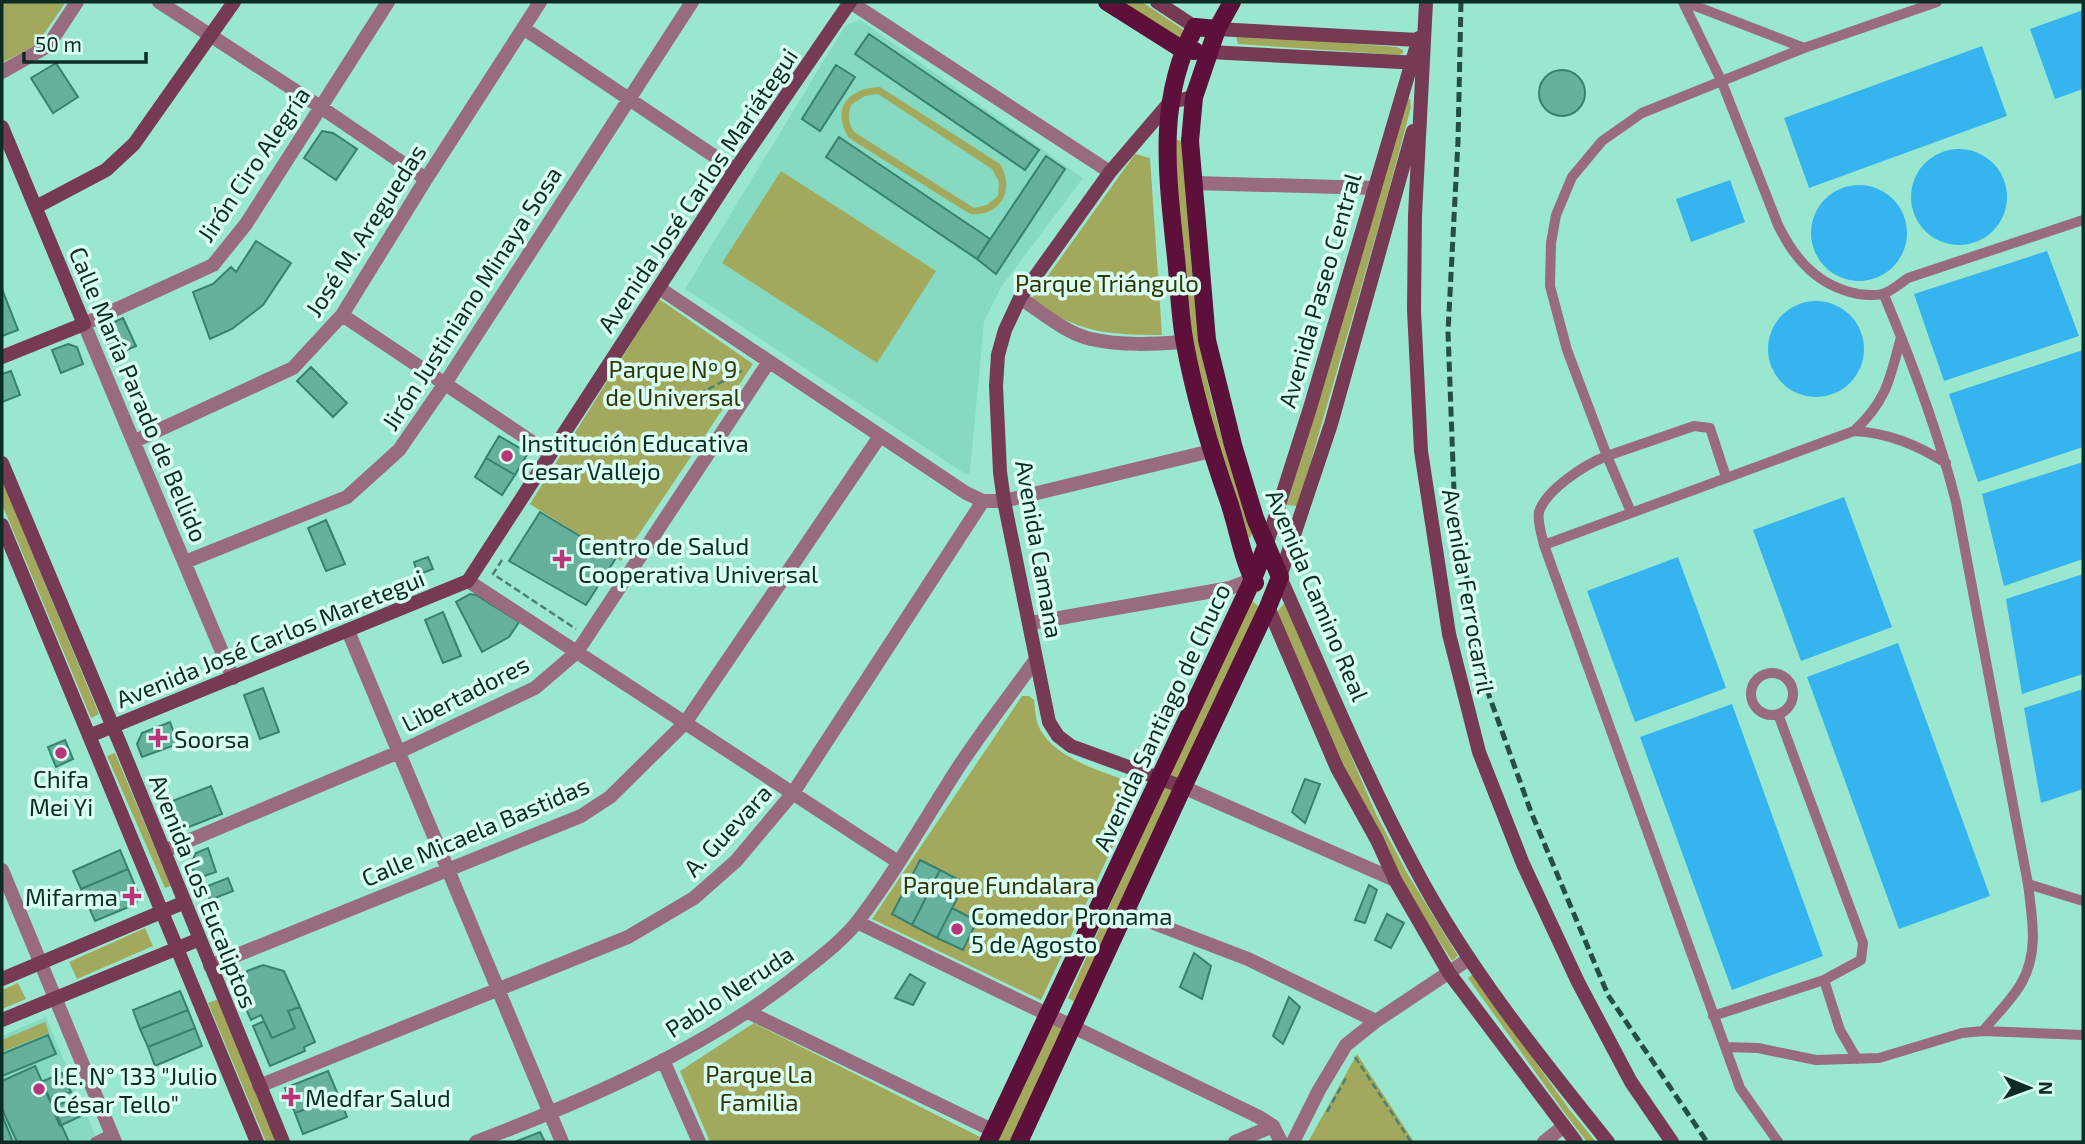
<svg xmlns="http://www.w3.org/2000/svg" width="2085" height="1144" font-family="'Exo 2',sans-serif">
  <rect width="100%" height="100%" fill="#9ae7d0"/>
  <path fill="#85dac1" d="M860,20l223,158 -82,109 -17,34 -14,151 -3,3 -282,-186 160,-263z
    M46,1017l52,125h-96v-106z"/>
  <path fill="#a2a95c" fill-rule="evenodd" d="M2,2h64l-30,43 -34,18z
    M1115,2h27l42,28 -2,12z
    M1240,35l157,12 6,3v3l-4,2 -161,-11 -2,-8z
    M880,87l120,77c16,26 0,53 -30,50l-121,-76c-19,-30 0,-50 31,-51zM878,94l114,75 7,13 -1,14 -11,9 -13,3 -120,-76c-6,-9 -7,-18 -2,-28l13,-8z
    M1406,98l4,1 1,8 -25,94 -88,305 -11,-1z
    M1175,140h4l3,3c7,78 9,159 25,236 11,53 29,104 45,155l-2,4 -4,-1 -35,-111 -21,-91 -18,-192z
    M1135,154l15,4 12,177c-59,0 -80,-3 -132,-34z
    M781,171l155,100 -59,92 -155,-100z
    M659,299l94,65 -132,197 -91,-57z
    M2,480l97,234 -8,4 -89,-214z
    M1249,598l11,10 -183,395 -9,-5z
    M1285,602l91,212 31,59 51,83 -6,5c-29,-45 -59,-90 -82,-138 -34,-69 -63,-140 -93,-211z
    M1022,696h7l5,4c1,7 1,15 3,22 12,37 71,51 104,64l-100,214 -169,-81z
    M115,753l56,133 -6,2 -58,-132z
    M145,928l8,18 -76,33 -8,-17z
    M1473,974l96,135 27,33h-9l-21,-27 -98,-137z
    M18,983l8,16 -24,10v-19z
    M216,1000l3,1 58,141h-11l-58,-139z
    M45,1022l4,11 -47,19v-12z
    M754,1023l226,114 -2,5h-268l-30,-71z
    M1053,1024l13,6 -52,112h-16z
    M1357,1054l57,88h-106z"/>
  <path fill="#36b4ef" d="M2083,10v79l-28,10 -25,-70z
    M1982,46l25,70 -198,72 -25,-70z
    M1911 197a48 48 0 1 1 96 0a48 48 0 1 1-96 0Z
    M1730,180l15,42 -54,20 -15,-43z
    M1811 233a48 48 0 1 1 96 0a48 48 0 1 1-96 0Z
    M2047,251l32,85 -135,45 -30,-87z
    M1768 349a48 48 0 1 1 96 0a48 48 0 1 1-96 0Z
    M2083,350v97l-105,35 -29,-88z
    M2083,462v97l-79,27 -22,-92z
    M1844,497l48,130 -91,34 -48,-131z
    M1678,557l48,131 -91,34 -48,-131z
    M2083,574v100l-61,20 -16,-95z
    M1898,643l92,253 -91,33 -92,-252z
    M2083,689v100l-42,14 -17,-95z
    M1732,704l91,252 -91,34 -92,-253z"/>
  <path fill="#66b19c" stroke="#36826f" stroke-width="2" d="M869,34l170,116 -14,20 -170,-116z
    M56,63l22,34 -25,16 -22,-35z
    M836,65l19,12 -35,54 -18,-12z
    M1539 93a23 23 0 1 1 46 0a23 23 0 1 1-46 0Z
    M322,131l11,2 24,16 -21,31 -32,-22z
    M839,137l151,102 -13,20 -151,-102z
    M1046,156l19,13 -69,105 -19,-15z
    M256,241l35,22 -28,42 -31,24 -22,10 -17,-47 20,-8 18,-17 5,5z
    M2,289l16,41 -16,6z
    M123,318l13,28 -22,10 -13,-28z
    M68,344l9,3 6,17 -22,9 -9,-23z
    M311,367l36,36 -14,14 -36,-36z
    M11,371l9,24 -18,7v-28z
    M499,436l29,17 -13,22 -29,-17z
    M486,458l29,17 -13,20 -27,-18z
    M540,512l76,46 -30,47 -77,-44z
    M326,520l19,44 -19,7 -18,-43z
    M428,557l5,12 -15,6 -4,-13z
    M470,594l6,1 43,27 -10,15 -27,15 -26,-50z
    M443,612l18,44 -18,7 -18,-43z
    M263,688l16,44 -19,7 -16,-44z
    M170,722l8,22 -36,13 -5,-13 5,-11z
    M65,740l8,19 -17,8 -8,-20z
    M1305,779l15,5 -15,39 -13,-11z
    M211,786l11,28 -38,15 -5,-2 -5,-4 -7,-20z
    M208,848l8,24 -20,7 -5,-15 5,-11z
    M120,850l8,19 -47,20 -8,-18z
    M920,860l20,10 -28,55 -20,-11z
    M128,869l11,26 -3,9 -41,17 -14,-32z
    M940,870l25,13 -28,55 -25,-13z
    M228,878l5,13 -23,9 -5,-13z
    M1369,885l8,5 -12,33 -10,-3z
    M952,908l25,13 -14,29 -26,-12z
    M1387,914l17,9 -13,25 -16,-8z
    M1194,953l17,13 -9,33 -22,-12z
    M263,965l21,6 16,36 -12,4 7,17 -23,10 -11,-23 -10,5 -12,-27 8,-22z
    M910,974l15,9 -12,22 -18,-7z
    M180,991l8,19 -48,19 -7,-19z
    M1289,997l11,10 -17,37 -10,-8z
    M300,1007l15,35 -11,5 1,4 -35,15 -17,-40 11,-5 8,17 23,-10 -7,-17z
    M188,1010l7,18 -47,19 -8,-18z
    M195,1028l7,18 -47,20 -7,-19z
    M48,1035l8,19 -54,22v-22z
    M35,1066l34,76h-52l-15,-33v-28z
    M328,1071l11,26 -44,16 -10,-25z
    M62,1073l9,19 -21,9 -9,-19z
    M75,1097l8,18 -23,11 -8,-18z
    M339,1097l8,20 -44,17 -8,-21z
    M2,1115l11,27h-11z
    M540,1132l5,10h-27l-1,-1z"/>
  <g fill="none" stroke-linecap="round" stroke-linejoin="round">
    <path stroke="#4c8072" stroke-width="2.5" stroke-dasharray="7 3.5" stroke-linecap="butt" d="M699,394l43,-23
      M502,560l-9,14 83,55
      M1355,1057l56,85
      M1327,1112l19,-34"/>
    <path stroke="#986c7e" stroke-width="10" d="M1683,2l38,78 57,145c17,35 40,61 80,69 8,1 20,2 27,-1 8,-3 16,-10 23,-15l175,-58
      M1685,2l119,46
      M1884,295c28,67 54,136 72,207l72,382c4,34 11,67 -6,98 -10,18 -26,33 -39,49
      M1854,431c35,2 63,14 92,32
      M1631,512l-24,-56 87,-30 16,2 16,49
      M1544,545l310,-114c33,-30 36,-53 47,-94
      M1751 694a21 21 0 1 1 42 0a21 21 0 1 1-42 0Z
      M1778,714l85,229 -2,17 -37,20 16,50 17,29
      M2028,884l55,17
      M1713,1016l111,-36
      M1725,1047l33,1 58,12 63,-2 83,-25 21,-2 100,4
      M95,1142l16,-8
      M1778,1142l-38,-54 -196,-543c-2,-9 -7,-24 -5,-33 7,-23 47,-48 68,-56l-40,-106 -17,-64 1,-43 5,-28 16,-38 30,-36 40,-28 162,-65 133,-46"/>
    <path stroke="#986c7e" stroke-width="14" d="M159,2l160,104 107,73
      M850,2l260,170
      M523,28l212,142
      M2,72l46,-26 29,-44
      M1194,183l181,5
      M659,288l307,205 17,8h21l207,-50
      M1020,298c22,14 45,35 71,41 31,7 63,5 94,3
      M342,315l208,139
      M135,441l158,-73 49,-53 84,-136 114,-177
      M185,562l162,-65 52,-47 47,-68 246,-380
      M468,581l430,281
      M1031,623l199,-35 23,-9
      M348,631l214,511
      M233,678l-149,-354 129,-59 33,-41 142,-222
      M1183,787l212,93
      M164,851l235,-99 136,-64 42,-36 191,-289
      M2,870l113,272
      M1125,912l123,47 128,62
      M857,922l402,195 14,9 8,16
      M210,966l371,-150 29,-19 75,-74 195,-287
      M748,1012l246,119
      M663,1060l36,82
      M259,1086l369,-149 66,-39 42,-37 57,-68 190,-292
      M476,1142c113,-43 233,-95 327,-171 19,-15 40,-31 55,-50 36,-47 66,-100 98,-150 25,-39 54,-75 80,-112
      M1235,1142l38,-16
      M1293,1142l26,-52 27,-45 30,-24 93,-62
      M1544,1142l20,-16"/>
    <path stroke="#773a55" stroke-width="14" d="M1157,2l38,25
      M1426,2l-11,213 -1,95 7,141 28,183 30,118 44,112 55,118 53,100 41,60
      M1217,29l201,11
      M1209,52l211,11
      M2,127l82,197 -82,33
      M1413,131l-82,293 -51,153c44,98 85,199 136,293 52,98 123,186 192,272
      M36,207l70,-37 28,-26 100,-142
      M2,463l119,283 162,396
      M2,525l255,617
      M1266,546l44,-138 109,-370
      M1268,607l69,161 40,72 18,40 54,93 127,169
      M89,736l379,-155 267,-411 115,-168
      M1183,787l-112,-41 -13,-10 -9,-14 -45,-221 -4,-29 -4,-86 2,-31 7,-25 15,-32 90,-126 60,-70 24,-5
      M2,979l183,-77
      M2,1020l198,-81"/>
    <path stroke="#5d1039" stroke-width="18" d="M1107,2l76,48 12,1
      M1217,29l-22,-2c-38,73 -28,144 -20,222 4,32 4,64 10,95 10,54 26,107 44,158 9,27 13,56 26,81
      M988,1142l265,-563 13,-33
      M1019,1142l164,-355 85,-180 12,-30 -25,-59 -22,-73 -26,-105 -17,-199 4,-44 23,-68 15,-27"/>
    <path stroke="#264e44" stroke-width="5" stroke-dasharray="10 5" stroke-linecap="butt" d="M1461,2l-3,139 -10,191 6,159 27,182 50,139 77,183 99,147"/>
  </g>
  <g fill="#b93478" stroke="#dafff3" stroke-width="2.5">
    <circle cx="507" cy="456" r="7"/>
    <path d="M558.5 548.5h7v7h7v7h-7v7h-7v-7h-7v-7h7z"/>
    <path d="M154.5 727.5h7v7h7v7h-7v7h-7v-7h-7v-7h7z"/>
    <circle cx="61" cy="753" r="7"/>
    <path d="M128.5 885.5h7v7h7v7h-7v7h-7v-7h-7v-7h7z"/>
    <circle cx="957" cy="929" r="7"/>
    <circle cx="39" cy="1089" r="7"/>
    <path d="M287.5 1086.5h7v7h7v7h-7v7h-7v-7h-7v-7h7z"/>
  </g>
  <g text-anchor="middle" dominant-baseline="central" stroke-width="7" stroke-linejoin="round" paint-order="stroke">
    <g font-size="24" fill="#0c2c24" stroke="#dafff3">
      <text transform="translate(253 164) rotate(-56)">Jirón Ciro Alegría</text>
      <text transform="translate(697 190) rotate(-56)">Avenida José Carlos Mariátegui</text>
      <text transform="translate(365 230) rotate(-57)">José M. Areguedas</text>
      <text transform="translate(1319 290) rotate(-74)">Avenida Paseo Central</text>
      <text transform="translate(471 298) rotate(-57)">Jirón Justiniano Minaya Sosa</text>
      <text transform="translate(139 394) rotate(67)">Calle María Parado de Bellido</text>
      <text transform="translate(1040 549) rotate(80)">Avenida Camana</text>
      <text transform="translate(1469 591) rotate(80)">Avenida Ferrocarril</text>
      <text transform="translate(1318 595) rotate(67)">Avenida Camino Real</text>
      <text transform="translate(270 638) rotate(-22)">Avenida José Carlos Maretegui</text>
      <text transform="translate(465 693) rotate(-27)">Libertadores</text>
      <text transform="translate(1161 717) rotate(-65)">Avenida Santiago de Chuco</text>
      <text transform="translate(727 830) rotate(-47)">A. Guevara</text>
      <text transform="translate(475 831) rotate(-23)">Calle Micaela Bastidas</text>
      <text transform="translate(204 891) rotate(68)">Avenida Los Eucaliptos</text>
      <text transform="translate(729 991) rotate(-33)">Pablo Neruda</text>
    </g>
    <g font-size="24" fill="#323505" stroke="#dafff3">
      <text x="1107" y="282">Parque Triángulo</text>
      <text x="673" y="368">Parque Nº 9<tspan x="673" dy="28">de Universal</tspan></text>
      <text x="999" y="884">Parque Fundalara</text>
      <text x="759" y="1073">Parque La<tspan x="759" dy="28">Familia</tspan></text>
    </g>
    <g font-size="24" fill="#0c2c24" stroke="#dafff3" text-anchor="start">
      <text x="521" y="442">Institución Educativa<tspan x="521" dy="28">Cesar Vallejo</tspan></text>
      <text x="578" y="545">Centro de Salud<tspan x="578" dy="28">Cooperativa Universal</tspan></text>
      <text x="174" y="738">Soorsa</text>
      <text x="61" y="778" text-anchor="middle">Chifa<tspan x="61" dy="28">Mei Yi</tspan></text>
      <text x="118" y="896" text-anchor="end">Mifarma</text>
      <text x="971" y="915">Comedor Pronama<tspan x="971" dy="28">5 de Agosto</tspan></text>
      <text x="53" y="1075">I.E. N° 133 "Julio<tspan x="53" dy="28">César Tello"</tspan></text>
      <text x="305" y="1097">Medfar Salud</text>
    </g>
  </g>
  <rect width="2085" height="1144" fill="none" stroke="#0c2c24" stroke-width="7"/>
  <g transform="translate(2029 1088) rotate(91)" stroke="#dafff3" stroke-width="5" paint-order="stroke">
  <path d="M0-5L12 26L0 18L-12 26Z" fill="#0c2c24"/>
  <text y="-10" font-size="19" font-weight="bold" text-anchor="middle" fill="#0c2c24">N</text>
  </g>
  <path d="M24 52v10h122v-10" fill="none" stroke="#0c2c24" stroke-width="3.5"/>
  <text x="35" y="52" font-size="21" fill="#0c2c24" stroke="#dafff3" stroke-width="5" paint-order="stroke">50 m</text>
</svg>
